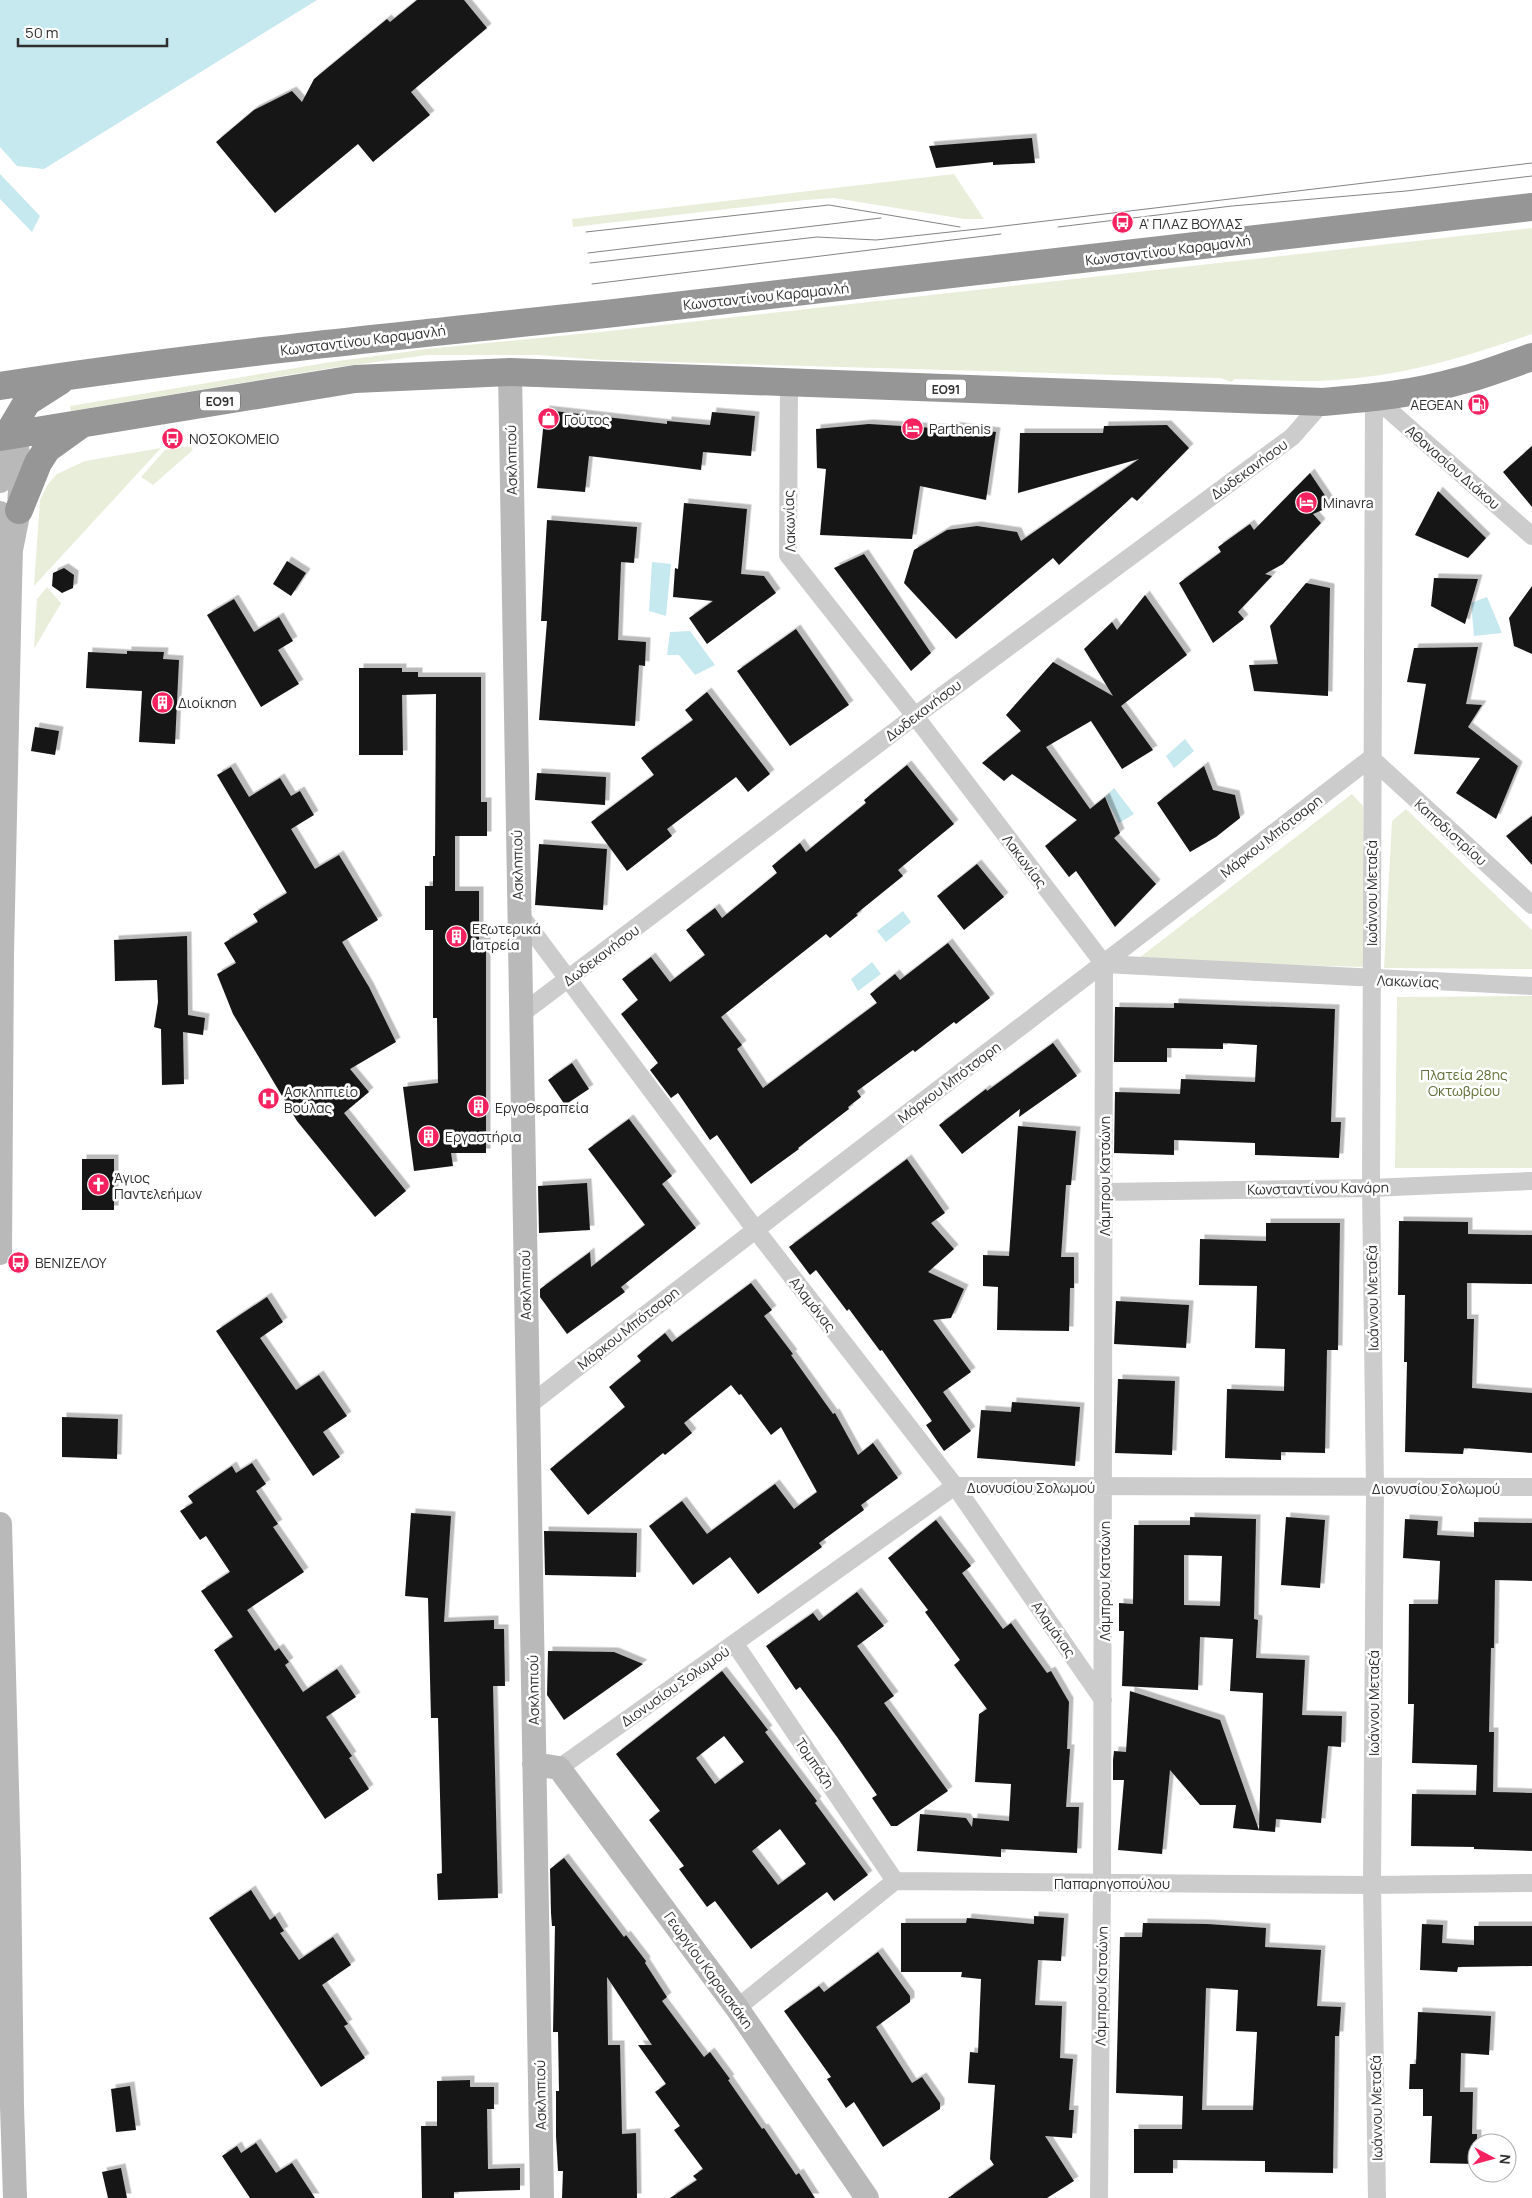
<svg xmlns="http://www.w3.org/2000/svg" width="1532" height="2198" font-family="Manrope,sans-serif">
  <defs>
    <filter id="shadow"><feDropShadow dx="4.5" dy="-4.5" stdDeviation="0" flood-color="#0004"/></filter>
  </defs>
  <rect width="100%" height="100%" fill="#fff"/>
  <path fill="#e9eedb" d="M954,174l30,45h-20l-130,-21 -29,2 -232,27 -1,-8z
    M1532,228v106c-61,21 -121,40 -186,45 -36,4 -74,1 -111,0l-4,3 -10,-4 -619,-18 -64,-5h-110l-97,13 -260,43 -1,-5 261,-44 96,-13 173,-17z
    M190,446l3,4 -40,35 -12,-8 24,-27z
    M161,448l-127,138 6,-86 8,-16 9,-10 28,-13z
    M47,587l14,16 -27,46 3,-50z
    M1352,794l11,12 2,161 -230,-6z
    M1406,809l126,121v39l-148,-1 8,-147z
    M1532,996v172h-137l2,-171z"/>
  <path fill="#c6e8ef" d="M0,0h317l-273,169 -27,-3 -17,-19z
    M0,174l40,42 -8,16 -32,-33z
    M652,562l19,2 -5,52 -17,-5z
    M1487,597l15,36 -28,3 -3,-33z
    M690,631l25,34 -20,10 -16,-20h-12l3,-23z
    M1185,739l9,12 -20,17 -8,-12z
    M1114,788l20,26 -15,9 -14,-26z
    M903,911l8,11 -25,20 -9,-11z
    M872,962l9,12 -23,17 -7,-12z"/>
  <path fill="#161616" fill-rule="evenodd" filter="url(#shadow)" d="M417,0h47l23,28 -76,64 19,23 -57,47 -15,-18 -83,69 -59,-71 38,-32 38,-19 10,11 12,-23 73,-60 3,3z
    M1032,138l3,25 -42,2v-3l-57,6 -7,-22z
    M545,410l122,14v-3l43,4 2,-13 43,4 -4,40 -48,-4 -2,18 -112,-14 -4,36 -48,-4z
    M869,424l81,5 1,-3 45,6 -10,68 -66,-14 -8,53 -92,-4 6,-66 -9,-1 -1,-39z
    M1167,425l22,23 -52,53 -5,-4 -73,68 -6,-7 -97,81 -52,-56 10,-33 33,-20 30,-4 40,6 4,9 118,-82 -121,34 2,-60h83l1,-7z
    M1532,446v61l-29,-35z
    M1310,473l22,33 -19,8 8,9 -38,41 -18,10 7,2 -34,36 6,7 -31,24 -34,-60 42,-31 -3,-5 32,-23 4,6z
    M1438,491l48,47 -18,20 -53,-23z
    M684,503l63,6 -6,65 23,2 12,17 -69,51 -18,-26 24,-17 -40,-4 2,-29 3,1z
    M547,520l90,7 -3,36 -13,-1 -3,78 28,2 -1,24 -6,-1 -4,61 -96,-6 8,-99h-6z
    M864,554l67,99 -20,18 -77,-103z
    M287,561l19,12 -15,23 -18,-12z
    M64,568l10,7 -1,13 -11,5 -10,-7 1,-13z
    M1434,578l44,1 -13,45 -34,-18z
    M1306,583l24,5 -2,108 -74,-5 -5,-26 29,-1 -8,-38z
    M1532,586v68l-18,-8 -5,-28z
    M1145,595l42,60 -66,51 32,44 -31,19 -31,-48 -45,26 44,62 15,-12 15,36 -6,5 42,46 -41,43 -39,-56 -7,6 -24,-31 32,-26 -65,-46 -8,7 -22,-18 39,-32 -15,-16 47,-53 60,34 -29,-47 28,-27 5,8z
    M234,599l20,33 25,-15 14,24 -15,9 21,34 -38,23 -54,-92z
    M796,629l53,76 -59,41 -53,-75z
    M1478,647l-12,57 16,1 -14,22 50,39 -22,53 -40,-26 24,-35 -66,-4 12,-70 -19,-2 7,-34z
    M127,651l37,1 -1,7 16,1 -4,84 -36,-2 3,-51 -56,-3 2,-36 39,2z
    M359,668h43v4h16v5h63v125h6v34h-32v55h24v50l7,1v211h-35l2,13 -39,5 -11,-84 35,-4 -1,-65h-4v-88h-8v-44h8v-30h2l1,-162 -34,1 1,60h-44z
    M707,692l63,82 -22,18 -12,-15 -69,52 5,7 -45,35 -36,-49 63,-47 -13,-17 52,-38 -8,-10z
    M35,727l24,4 -4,24 -24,-4z
    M907,765l47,59 -56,46 5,6 -47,38 2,1 -28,23 -4,-4 -105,83 21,28 -5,4 26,39 114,-85 -7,-9 25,-20 5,6 48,-37 42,55 -34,26 -2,-2 -39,30 -2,-2 -56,41 4,6 -13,10 1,2 -51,39 1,1 -48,35 -34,-49 -7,5 -32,-47 -7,5 -21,-28 8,-7 -37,-49 17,-14 -16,-21 29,-22 19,25 35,-27 -19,-25 29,-22 7,10 55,-45 -5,-7 28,-23 6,9 60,-49 -2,-3z
    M1204,766l9,24 22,5 5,23 -24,19 -26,15 -33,-49z
    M231,767l18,30 31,-19 11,18 9,-5 14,24 -23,14 24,40 24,-14 39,65 -36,22 27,45 27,55 -46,27 19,23 -25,21 62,78 -31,26 -78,-96 -64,-107 -16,-40 19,-11 -12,-20 34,-21 -5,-8 34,-21 -70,-118z
    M537,773l69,4 -1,28 -70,-5z
    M1532,816v49l-26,-29z
    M539,844l68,5 -4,61 -68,-5z
    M977,864l27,33 -40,33 -27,-34z
    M187,936l1,79 17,3 -2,17 -20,-3 1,52 -22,1 -1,-56 -7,-2 4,-25 -1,-22 -42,1 -1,-41z
    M1174,1003l161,6 -4,113h10l-2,36 -84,-3v-12l-81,-3v15l-60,-2 1,-61 65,2 1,-15 74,3 2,-37 -34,-2v6l-56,-1v14h-53l1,-55 59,1z
    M1053,1043l24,33 -58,41 1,-8 -58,45 -23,-29 47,-36 1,2z
    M572,1063l17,26 -24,16 -17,-25z
    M629,1119l43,57 -10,8 34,44 -75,59 4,5 -58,42 -27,-37v-8l50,-37 1,15 54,-42 -57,-76z
    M1018,1126l58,5 -5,54h-5l-5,72h13v31h-4l-1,43 -72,-1 1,-43 -15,-1v-31l26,1z
    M82,1159h32v51h-32z
    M907,1159l38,54 -14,10 23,26 -26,23 36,17 -13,29 -18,2 38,52 -28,20 28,39 -27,20 -18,-26 6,-4 -50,-71 -2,1 -31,-42 -2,2 -31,-41 -6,5 -21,-28z
    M587,1183l3,47 -51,3 -1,-47z
    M1399,1221l69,1v12l64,1v49l-65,-1v36h7l-2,69 60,5v60l-68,-5 -1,6 -58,-2 2,-90h-3l1,-67h-7z
    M1266,1223h74l-2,127h-11l-2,103 -44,-1v8l-56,-2 2,-69 57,2 1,-42 -30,-1 2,-62 -58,-1 1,-46 66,2z
    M751,1283l21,27 -8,6 29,38 -2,1 42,59 2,-1 23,42 15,-12 25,35 -37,27 3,5 -45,33 3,4 -64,47 -28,-37 -37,28 -44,-59 33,-25 25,33 68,-50 19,25 23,-17 -36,-65 -10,8 -30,-41 -2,1 -8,-10 -47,38 8,10 -27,22 -2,-2 -75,62 -38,-46 75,-62 -16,-20 32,-26 -4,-5 28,-23 7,9z
    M267,1297l16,25 -23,16 36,52 23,-15 28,41 -24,16 17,25 -27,19 -97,-145z
    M1116,1301l73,4 -3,43 -72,-4z
    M1118,1379l57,2 -3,74 -57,-2z
    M1012,1402l68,5 -5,59 -98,-8 4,-48 30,2z
    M62,1417l56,2 -1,40 -55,-2z
    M252,1463l14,21 -10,7 22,33 -5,3 31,45 -57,38 28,41 4,-3 10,14 -4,3 18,27 34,-23 19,28 -30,20 26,39 -3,2 20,31 -44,30 -111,-169 19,-13 -32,-46 29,-19 -24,-36 -6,4 -20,-29 13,-8 -5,-7 44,-30 4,7z
    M411,1513l40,3 -7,106 50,-2v9h10l1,57h-12l5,212 -60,2 -1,-26 5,-1 -4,-155h-7l-3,-120 -23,-2z
    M1190,1517l66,2 -2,100 4,1 -2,38 49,2 -3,55 40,1 -1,31 -13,-1 -7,77 -45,-4 -1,13 -42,-4 3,-23h-36l-30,-35 -8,84 -44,-4 6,-70h-11v-20l1,-9 12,1 4,-61 90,29 39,110 4,-137 -33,-2 3,-52 -33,-2 -2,53 -76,-4 2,-55h-5v-28l14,1 1,-79h56zM1184,1555l38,1 -2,50 -36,-1z
    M1286,1517l39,3 -5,68 -39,-3z
    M1405,1519l33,2 -1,14 37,2v-15l58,1v58l-37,-1 -1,68h-3l-2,84h5l-1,60 39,1v58l-58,-2v-2l-63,-1 1,-52 64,1 1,-30 -65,-2 2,-59h-6l1,-100h29l2,-43 -37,-3z
    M936,1520l35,46 -9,7 41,56 8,-6 36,50 4,-2 18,31 -2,47h3l-4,58h13l-2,46 -76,-4v8l-84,-6 3,-37 46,4 6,9 1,-9 36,3 2,-37 -36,-2 4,-68 8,-5 -33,-44 6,-5 -35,-48 3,-2 -40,-52z
    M544,1531l93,2 -1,44 -91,-2z
    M857,1592l27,34 -27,20 37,50 -10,7 64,88 -51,35h-6l-19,-28 5,-3 -40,-58 -37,-50 -4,3 -30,-44 47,-33 6,8z
    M548,1651l66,1 29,12 -79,56 -17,-25z
    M722,1671l46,59 -3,2 52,69 -2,2 53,72 -34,26 -7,-9 -76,57 -36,-48 -8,6 -28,-38 5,-3 -35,-46 11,-9 -44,-57zM724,1736l20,26 -29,22 -19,-26zM780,1829l26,35 -28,21 -26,-34z
    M564,1858l60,79 2,-2 20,26 -1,2 22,34 -5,4 42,56 6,-5 20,27 -2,1 34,49 2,-1 32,47 3,-2 16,25h-145l27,-18 -4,-4 10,-7 -29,-39 6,-4 -25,-34 11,-8 -28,-39h14l-45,-68 1,68h12l2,89 14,-1 1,65h-75l1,-27h-5l-2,-35v-45h3l-1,-59h-5l2,-106h-3l-1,-13 -1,-44z
    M251,1890l19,30 5,-4 9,15 -4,2 19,27 34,-23 18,28 -29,20 26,39 -4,2 21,32 -44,29 -112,-169z
    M1034,1916l30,2 -3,43 -23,-1 -3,45 27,1 -2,52 13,1 -4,51h5l-2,28 -27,-2 29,45 -27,17h-99l46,-33 -4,-6 5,-74 -27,-2 2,-31 8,1 3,-74 -20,-2 1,-5h-61v-49h65l1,-5 67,6z
    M1143,1923l64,1 59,4 -1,19 56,3 -4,56 24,1 -2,29h-4l-2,137 -68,-1v-11l-92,-1v13h-39v-44h48l1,-33 -67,-3 4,-156h22zM1206,1988l32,2 -2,41 21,1 -4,78h-51z
    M1422,1924l21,1 -1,18 32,2v-19h58v40l-74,1 -1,5 -37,-2z
    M878,1952l32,44v6l-34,25 36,56 10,-6 18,26v6l-57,38 -29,-45 -8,6 -19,-29 4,-2 -47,-66 35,-25 5,6z
    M1418,2012l73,4 -2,39 -28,-2 -1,39h13l-1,42h5v30l-47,-1 2,-47h-9v-27h-14l1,-25h6z
    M470,2080v7h24v22h-7l1,60 32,-1v22l-66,2v6h-32l-1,-72h16v-45z
    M130,2086l6,44 -20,2 -5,-43z
    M256,2143l20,30 16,-10 23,35h-65l-28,-42 15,-10 4,7z
    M121,2168l6,30h-19l-6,-26z"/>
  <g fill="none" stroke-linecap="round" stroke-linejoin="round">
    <path stroke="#ccc" stroke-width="18" d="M789,383l-1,172 127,161 189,248 428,22
      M1374,397l-3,791 4,300 -3,397 5,313
      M1374,397l158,139
      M518,912l237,317 200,257 148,214
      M520,1015l395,-299 377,-279 31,-35
      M1104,1192l267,-4 161,-7
      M528,1406c279,-218 562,-431 843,-648l161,147
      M735,1644l160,237
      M559,1768l396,-282 577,1
      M737,2008l158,-127 477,4 160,-2
      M1099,2198l3,-315 2,-919"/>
    <path stroke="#b9b9b9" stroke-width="24" d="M510,372l32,1826
      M0,481v-30l7,-15 10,12 4,20 -2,42 -8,40 -1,35 -8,369 -2,299
      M0,513l10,35
      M0,1524l9,340 3,242 3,92
      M534,1764l25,4 178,240 130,190"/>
    <path stroke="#969696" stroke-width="28" d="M0,386c207,-32 415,-51 623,-74 303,-34 606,-69 909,-105
      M7,436l20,-34 33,-21
      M0,437l355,-58 155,-7 813,30c46,-4 92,-8 136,-21 25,-6 49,-16 73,-24
      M19,510l19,-47 9,-14 32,-23"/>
    <path stroke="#848484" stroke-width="1" d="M1058,227l174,-21 174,-15 126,-15
      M586,232l243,-27 131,22
      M588,253l293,-35
      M590,263l227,-26 59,3 111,-12 545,-65
      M592,284l409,-50"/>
  </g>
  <defs>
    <symbol id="bus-disc" viewBox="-11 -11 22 22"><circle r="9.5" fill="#f6215f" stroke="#fff"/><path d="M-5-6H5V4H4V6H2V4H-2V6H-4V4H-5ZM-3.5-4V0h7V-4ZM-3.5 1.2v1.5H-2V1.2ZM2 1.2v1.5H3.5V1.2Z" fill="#fff"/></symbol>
    <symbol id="fuel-disc" viewBox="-11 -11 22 22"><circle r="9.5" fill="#f6215f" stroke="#fff"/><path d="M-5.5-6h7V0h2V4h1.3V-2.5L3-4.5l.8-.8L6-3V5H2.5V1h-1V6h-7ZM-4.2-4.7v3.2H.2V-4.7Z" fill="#fff"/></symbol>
    <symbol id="shop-disc" viewBox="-11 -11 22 22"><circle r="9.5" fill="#f6215f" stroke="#fff"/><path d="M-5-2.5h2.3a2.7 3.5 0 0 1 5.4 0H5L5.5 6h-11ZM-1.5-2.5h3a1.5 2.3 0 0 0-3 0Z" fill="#fff"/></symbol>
    <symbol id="hotel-disc" viewBox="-11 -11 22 22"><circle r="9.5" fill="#f6215f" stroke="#fff"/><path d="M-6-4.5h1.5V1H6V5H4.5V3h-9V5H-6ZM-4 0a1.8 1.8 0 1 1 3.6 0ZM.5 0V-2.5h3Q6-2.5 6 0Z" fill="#fff"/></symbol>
    <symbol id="building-disc" viewBox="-11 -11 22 22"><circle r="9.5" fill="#f6215f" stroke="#fff"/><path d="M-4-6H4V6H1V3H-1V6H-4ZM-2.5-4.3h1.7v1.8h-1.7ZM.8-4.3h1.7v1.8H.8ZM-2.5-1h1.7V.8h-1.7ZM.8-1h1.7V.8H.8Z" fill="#fff"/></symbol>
    <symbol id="hospital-disc" viewBox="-11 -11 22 22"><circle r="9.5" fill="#f6215f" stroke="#fff"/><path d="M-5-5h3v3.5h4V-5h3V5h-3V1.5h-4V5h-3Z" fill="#fff"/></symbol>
    <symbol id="church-disc" viewBox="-11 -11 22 22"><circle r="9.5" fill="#f6215f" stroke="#fff"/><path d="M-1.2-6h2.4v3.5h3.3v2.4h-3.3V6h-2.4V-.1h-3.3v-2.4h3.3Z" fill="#fff"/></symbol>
  </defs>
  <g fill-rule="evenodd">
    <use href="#bus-disc" x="1110" y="210" width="25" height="25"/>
    <use href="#fuel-disc" x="1466" y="392" width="25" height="25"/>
    <use href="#shop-disc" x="536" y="406" width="25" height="25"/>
    <use href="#hotel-disc" x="900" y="416" width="25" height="25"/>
    <use href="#bus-disc" x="160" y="426" width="25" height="25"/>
    <use href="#hotel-disc" x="1294" y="490" width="25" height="25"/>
    <use href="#building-disc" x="150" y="690" width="25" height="25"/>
    <use href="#building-disc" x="444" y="924" width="25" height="25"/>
    <use href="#hospital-disc" x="256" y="1086" width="25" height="25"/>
    <use href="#building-disc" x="466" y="1094" width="25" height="25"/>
    <use href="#building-disc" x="416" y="1124" width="25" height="25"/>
    <use href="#church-disc" x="86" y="1172" width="25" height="25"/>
    <use href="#bus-disc" x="6" y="1250" width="25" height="25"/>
  </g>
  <g text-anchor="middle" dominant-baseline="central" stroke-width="5" stroke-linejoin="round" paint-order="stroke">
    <g fill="#fff" stroke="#6d6d6d" stroke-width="1">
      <rect x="926" y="379.5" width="40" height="19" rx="4"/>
      <rect x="200" y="391.5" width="40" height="19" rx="4"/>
    </g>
    <g font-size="12" font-weight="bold" fill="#2f2f2f">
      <text x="946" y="389">ΕΟ91</text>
      <text x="220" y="401">ΕΟ91</text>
    </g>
    <g font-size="14" fill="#2f2f2f" stroke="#fff" text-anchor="start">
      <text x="1139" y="223">Α' ΠΛΑΖ ΒΟΥΛΑΣ</text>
      <text x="1463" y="404" text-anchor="end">AEGEAN</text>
      <text x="564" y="419">Γούτος</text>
      <text x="929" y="428">Parthenis</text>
      <text x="189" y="438">ΝΟΣΟΚΟΜΕΙΟ</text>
      <text x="1323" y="502">Minavra</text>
      <text x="178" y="702">Διοίκηση</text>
      <text x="472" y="928">Εξωτερικά<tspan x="472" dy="16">Ιατρεία</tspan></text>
      <text x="284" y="1091">Ασκληπιείο<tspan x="284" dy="16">Βούλας</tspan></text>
      <text x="495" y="1107">Εργοθεραπεία</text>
      <text x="445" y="1136">Εργαστήρια</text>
      <text x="114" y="1177">Άγιος<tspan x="114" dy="16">Παντελεήμων</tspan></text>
      <text x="35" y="1262">ΒΕΝΙΖΕΛΟΥ</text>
    </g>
    <g font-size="14" fill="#2f2f2f" stroke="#fff">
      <text transform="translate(1168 250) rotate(-7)">Κωνσταντίνου Καραμανλή</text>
      <text transform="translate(766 296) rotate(-6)">Κωνσταντίνου Καραμανλή</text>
      <text transform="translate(363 340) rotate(-7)">Κωνσταντίνου Καραμανλή</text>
      <text transform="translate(511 460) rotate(-91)">Ασκληπιού</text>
      <text transform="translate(1453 467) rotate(41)">Αθανασίου Διάκου</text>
      <text transform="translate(1249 469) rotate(-36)">Δωδεκανήσου</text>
      <text transform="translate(789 521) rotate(-92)">Λακωνίας</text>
      <text transform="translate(923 710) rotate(-37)">Δωδεκανήσου</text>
      <text transform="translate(1451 832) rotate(42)">Καποδιστρίου</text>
      <text transform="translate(1271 836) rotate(-38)">Μάρκου Μπότσαρη</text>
      <text transform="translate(1025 861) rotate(53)">Λακωνίας</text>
      <text transform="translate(517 865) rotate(-91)">Ασκληπιού</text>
      <text transform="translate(1371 893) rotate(-90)">Ιωάννου Μεταξά</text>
      <text transform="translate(601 955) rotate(-37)">Δωδεκανήσου</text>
      <text transform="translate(1408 981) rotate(2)">Λακωνίας</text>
      <text transform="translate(949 1082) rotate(-37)">Μάρκου Μπότσαρη</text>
      <text transform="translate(1104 1176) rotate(-90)">Λάμπρου Κατσώνη</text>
      <text transform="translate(1318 1188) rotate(-1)">Κωνσταντίνου Κανάρη</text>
      <text transform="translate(525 1285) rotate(-91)">Ασκληπιού</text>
      <text transform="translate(1372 1298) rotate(-91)">Ιωάννου Μεταξά</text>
      <text transform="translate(813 1304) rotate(52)">Αλαμάνας</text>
      <text transform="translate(628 1328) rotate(-38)">Μάρκου Μπότσαρη</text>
      <text x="1031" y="1487">Διονυσίου Σολωμού</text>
      <text x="1436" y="1488">Διονυσίου Σολωμού</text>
      <text transform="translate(1104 1581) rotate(-90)">Λάμπρου Κατσώνη</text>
      <text transform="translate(1054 1629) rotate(55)">Αλαμάνας</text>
      <text transform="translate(675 1686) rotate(-35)">Διονυσίου Σολωμού</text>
      <text transform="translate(533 1690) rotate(-91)">Ασκληπιού</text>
      <text transform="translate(1373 1703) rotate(-90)">Ιωάννου Μεταξά</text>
      <text transform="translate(815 1763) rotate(56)">Τομπάζη</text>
      <text x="1112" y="1883">Παπαρηγοπούλου</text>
      <text transform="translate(709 1970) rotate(54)">Γεωργίου Καραισκάκη</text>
      <text transform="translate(1101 1986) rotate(-89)">Λάμπρου Κατσώνη</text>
      <text transform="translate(540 2095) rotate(-91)">Ασκληπιού</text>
      <text transform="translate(1376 2108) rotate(-91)">Ιωάννου Μεταξά</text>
    </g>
    <g font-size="14" fill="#5e6f38" stroke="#fff">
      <text x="1464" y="1074">Πλατεία 28ης<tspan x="1464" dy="16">Οκτωβρίου</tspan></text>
    </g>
  </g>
  <g transform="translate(1492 2158) rotate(96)"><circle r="24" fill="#ffffff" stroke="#acacac"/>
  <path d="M0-4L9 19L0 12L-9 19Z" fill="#f6215f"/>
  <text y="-8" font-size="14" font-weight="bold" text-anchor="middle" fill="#2f2f2f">N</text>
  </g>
  <path d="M18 38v8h149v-8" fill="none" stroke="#2f2f2f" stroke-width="2.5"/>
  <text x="25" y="38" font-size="15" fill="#2f2f2f" stroke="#ffffff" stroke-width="4" paint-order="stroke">50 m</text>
</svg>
